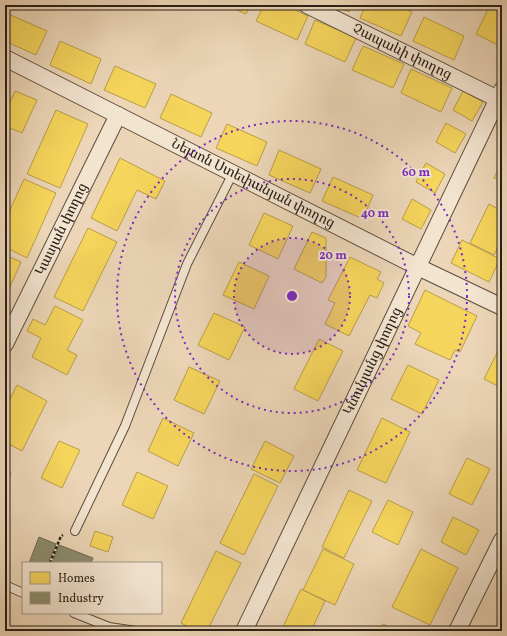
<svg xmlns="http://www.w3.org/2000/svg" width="507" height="636" font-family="Vollkorn,'Noto Serif Armenian',serif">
  <rect width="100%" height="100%" fill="#ecd6b7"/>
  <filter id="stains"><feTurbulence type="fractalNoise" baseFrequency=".005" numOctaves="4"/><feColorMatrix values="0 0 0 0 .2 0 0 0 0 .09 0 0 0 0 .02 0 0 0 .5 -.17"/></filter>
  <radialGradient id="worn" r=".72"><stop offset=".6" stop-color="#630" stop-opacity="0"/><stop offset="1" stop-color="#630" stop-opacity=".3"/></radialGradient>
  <path fill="#f6d55c" stroke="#b89e47" d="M225,5h25l-4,9z
    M264,5h20l24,11 -11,24 -41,-19z
    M334,5h18l-3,7z
    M366,5h31l15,7 -11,24 -41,-18z
    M490,5h12v37l-2,4 -24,-12z
    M6,13l41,18 -11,24 -31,-14z
    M424,17l40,19 -10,24 -41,-19z
    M315,20l41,18 -11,24 -40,-18z
    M60,41l41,18 -10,25 -41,-19z
    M363,46l41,18 -11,24 -41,-18z
    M115,66l41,18 -11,24 -41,-18z
    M411,69l41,19 -11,24 -40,-19z
    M15,91l22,9 -15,33 -17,-7v-13z
    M463,91l20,11 -11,19 -19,-11z
    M171,94l41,19 -11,24 -41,-19z
    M56,110l32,14 -28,64 -33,-14z
    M446,123l20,11 -11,19 -19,-11z
    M227,124l40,18 -10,24 -41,-18z
    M279,150l42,19 -11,24 -41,-18z
    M120,158l45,23 -9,18 -19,-9 -20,41 -26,-13z
    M502,162v20l-8,-4z
    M426,163l19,11 -10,19 -19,-11z
    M333,177l40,18 -10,24 -41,-18z
    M24,179l32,14 -29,65 -22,-11v-26z
    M412,199l19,11 -10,19 -19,-10z
    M489,204l13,7v28l-8,16 -24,-12z
    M264,213l29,13 -15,33 -29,-14z
    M88,228l29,14 -34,69 -29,-14z
    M312,232l14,6v39l-4,6 -28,-14z
    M462,240l38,19 -11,23 -38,-19z
    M5,255l16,7 -16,36z
    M350,257l31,15 -4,7 7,4 -7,15 -7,-3 -21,41 -24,-12 10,-21 -7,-3z
    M239,262l30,14 -15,33 -31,-14z
    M425,290l52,26 -17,36 -5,-2 -5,10 -35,-16 6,-11 -13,-7z
    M55,306l28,14 -16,30 10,5 -10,20 -35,-18 9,-19 -14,-7 6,-12 12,6z
    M214,313l31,14 -16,33 -31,-15z
    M319,339l24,12 -25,50 -24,-12z
    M502,343v45l-18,-9z
    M408,365l31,15 -17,34 -31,-15z
    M189,367l31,14 -16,33 -30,-14z
    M17,385l30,16 -25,50 -17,-9v-33z
    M163,418l31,15 -16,33 -30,-15z
    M382,418l28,14 -24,51 -29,-13z
    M59,441l21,9 -18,38 -21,-10z
    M265,441l29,15 -14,27 -29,-14z
    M467,458l23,11 -18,36 -23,-11z
    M5,470l6,3 -6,12z
    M137,472l31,14 -15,33 -31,-14z
    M254,474l24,12 -34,69 -24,-12z
    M349,490l23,11 -28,57 -22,-11z
    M388,500l25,12 -15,33 -26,-13z
    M453,517l26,13 -13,25 -25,-13z
    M95,531l18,6 -5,15 -18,-6z
    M323,549l31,15 -19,41 -32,-15z
    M421,549l37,19 -28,57 -38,-18z
    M216,551l25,12 -34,68h-11l-15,-8z
    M301,589l24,12 -14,30h-30z
    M383,624l15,7h-18z"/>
  <path fill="#8c8c6e" stroke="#6e6b54" d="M39,537l17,7 -8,19h-19z
    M59,545l34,13 -2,5h-39z"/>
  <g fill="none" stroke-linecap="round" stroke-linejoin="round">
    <defs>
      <path id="service" d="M75,531l50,-105 62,-162 46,-91
        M5,585l18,8
        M74,613l35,14 27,4"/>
      <g id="minor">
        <path id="s1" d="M307,5l191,94"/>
        <path id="s2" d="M5,58l413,209 84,40"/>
        <path id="s3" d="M5,344l113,-229"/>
        <path id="s4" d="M244,631l258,-541"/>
        <path d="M457,631l45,-91"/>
      </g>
    </defs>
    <use href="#service" stroke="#594d3f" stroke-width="10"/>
    <use href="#minor" stroke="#594d3f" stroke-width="18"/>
    <path stroke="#281f17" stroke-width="2.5" stroke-dasharray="3 2" stroke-linecap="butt" d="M50,563l11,-27 2,-1"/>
    <use href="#service" stroke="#f3e4d0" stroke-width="8"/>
    <use href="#minor" stroke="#f3e4d0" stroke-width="16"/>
  </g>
  <circle cx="292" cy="296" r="58" fill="#7b2cbf" fill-opacity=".12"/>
  <g fill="none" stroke="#7b2cbf" stroke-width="2" stroke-dasharray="2 4">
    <circle cx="292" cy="296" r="58"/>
    <circle cx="292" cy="296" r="117"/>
    <circle cx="292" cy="296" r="175"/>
  </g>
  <g text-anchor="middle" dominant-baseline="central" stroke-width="4" stroke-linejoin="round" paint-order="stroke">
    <g font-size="14" fill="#281f17" stroke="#f3e4d0">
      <text stroke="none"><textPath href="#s1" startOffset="106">Չապաևի փողոց</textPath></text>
      <text stroke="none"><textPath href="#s2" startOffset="278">Նելսոն Ստեփանյան փողոց</textPath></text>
      <text stroke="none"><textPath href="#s3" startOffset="128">Կասյան փողոց</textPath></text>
      <text stroke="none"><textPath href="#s4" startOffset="299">Կնունյանց փողոց</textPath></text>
    </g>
  </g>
  <circle cx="292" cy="296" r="6" fill="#7b2cbf" stroke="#f3e4d0" stroke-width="2"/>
  <g font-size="12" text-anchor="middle" font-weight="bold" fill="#7b2cbf" stroke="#f3e4d0" stroke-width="4" stroke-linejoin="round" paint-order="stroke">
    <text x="416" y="176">60 m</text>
    <text x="375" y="217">40 m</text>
    <text x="333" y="259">20 m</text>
  </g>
  <rect width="507" height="636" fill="none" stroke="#ecd6b7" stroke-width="20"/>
  <rect x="6" y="6" width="495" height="624" fill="none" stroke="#281f17" stroke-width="2"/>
  <rect x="10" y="10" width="487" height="616" fill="none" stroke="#281f17"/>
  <rect x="22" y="562" width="140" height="52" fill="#f3e4d0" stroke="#a29586"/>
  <rect x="30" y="572" width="20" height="12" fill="#f6d55c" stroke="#a29586"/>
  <text x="58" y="582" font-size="12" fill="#281f17">Homes</text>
  <rect x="30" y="592" width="20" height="12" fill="#8c8c6e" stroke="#a29586"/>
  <text x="58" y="602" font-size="12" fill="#281f17">Industry</text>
  <rect width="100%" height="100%" filter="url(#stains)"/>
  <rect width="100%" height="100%" fill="url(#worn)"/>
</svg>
